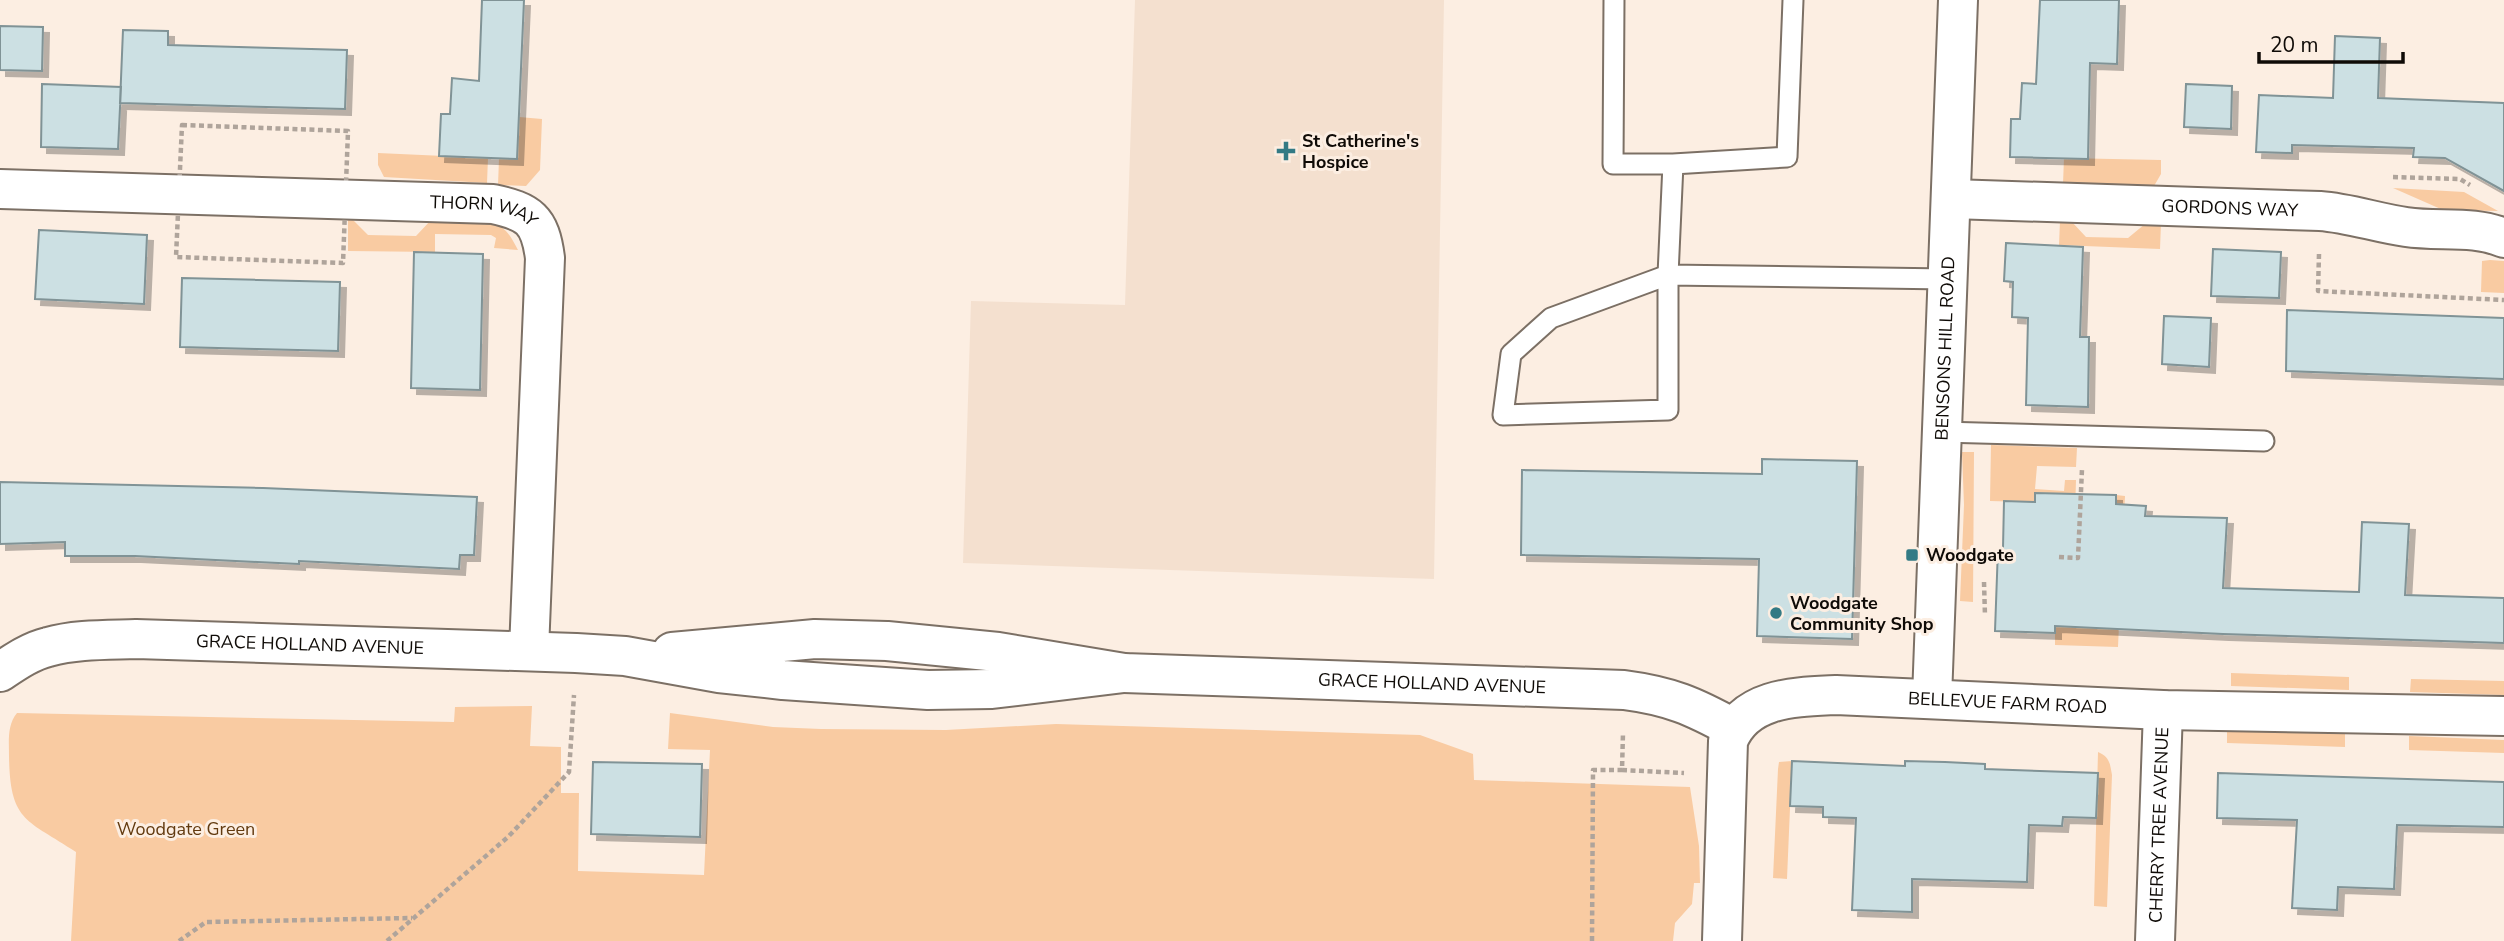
<svg xmlns="http://www.w3.org/2000/svg" width="2504" height="941" font-family="'Nunito Sans',sans-serif">
  <defs>
    <filter id="shadow"><feDropShadow dx="6" dy="6" stdDeviation="0" flood-color="#0004"/></filter>
  </defs>
  <rect width="100%" height="100%" fill="#fceee2"/>
  <path fill="#f4e0cf" d="M1135,0h309l-10,579 -471,-16 8,-262 154,4z"/>
  <path fill="#f9cba2" d="M519,117l23,2 -2,51 -14,16 -28,-1 1,-26h18z
    M378,153l110,5 -1,25 -103,-6 -6,-12z
    M2064,158l97,2v14l-7,12 -91,-2z
    M2393,188l71,4 34,19 -55,-1z
    M348,215l20,20 48,1 16,-17c18,1 55,-2 69,8 8,5 12,14 17,23l-24,-2 2,-10 -5,-3 -56,-1v18l-87,-1z
    M2060,221l12,1 14,15 42,1 17,-14 16,-1 -1,26 -101,-4z
    M2490,260l14,1v32l-23,-1 1,-31z
    M1991,445l86,3 -1,19 -39,-1 -2,23 29,2 1,-11h11l-2,68 -17,-45 -67,-2z
    M1962,452h12l-1,150 -13,-1 4,-96z
    M2116,495l9,1 -7,151 -63,-2v-19l49,2z
    M2231,673l118,4v13l-118,-4z
    M2411,679l93,2v14l-94,-3z
    M532,706l-2,40 31,1v46h18l-1,78 126,4 6,-125 -42,-1 2,-36 103,14 48,2 125,1 110,-6 364,11 53,19 1,26 216,7 9,59 1,37h-6l-2,21 -17,19 -2,18h-1602l5,-89c-50,-33 -66,-30 -67,-96 0,-15 -2,-31 8,-43l437,9 1,-15z
    M2227,730l118,4v13l-118,-4z
    M2409,736l95,4v13l-95,-3z
    M2098,752c12,5 12,12 14,23l-5,132 -13,-1z
    M1792,761l-5,118 -14,-1 5,-109 1,-7z"/>
  <path fill="#cce0e3" stroke="#809396" stroke-width="2" filter="url(#shadow)" d="M482,0h42l-7,159 -78,-3 2,-42h9l2,-36 27,3z
    M2040,0h79l-2,64 -27,-1 -2,96 -78,-2 1,-38h9l2,-36 14,1z
    M0,26l43,1 -1,44 -42,-1z
    M123,30l45,1v14l179,5 -2,59 -225,-6z
    M2335,36l45,2 -2,60 126,5v88l-59,-33 -32,-1 1,-9 -122,-3v8l-36,-1 3,-57 74,3z
    M42,84l79,3 -3,62 -77,-2z
    M2186,84l46,2 -1,43 -47,-2z
    M39,230l108,5 -3,69 -109,-5z
    M2006,243l77,4 -3,90h9l-1,70 -62,-2 2,-87 -16,-1 1,-35 -9,-1z
    M2213,249l68,3 -2,46 -68,-2z
    M414,252l69,2 -3,136 -69,-2z
    M182,278l158,4 -2,69 -158,-4z
    M2287,310l217,8v61l-218,-8z
    M2164,316l47,2 -2,49 -47,-3z
    M1762,459l95,2 -5,178 -95,-3 2,-77 -238,-4 1,-85 240,4z
    M0,482l263,6 214,9 -3,58h-14l-1,14 -160,-8v3l-164,-8h-70v-14l-65,2z
    M2035,493l81,2v9l30,2 -1,10 82,2 -4,70 136,4 3,-70 47,2 -4,71 99,3v45l-281,-9 -168,-8v7l-60,-2 3,-83h5l1,-47 31,1z
    M1792,761l113,5v-5l40,1 40,2v5l113,4 -2,45 -33,-1 -1,9 -33,-1 -2,57 -115,-3v33l-60,-2 4,-92 -33,-1v-10l-33,-1z
    M593,762l109,2 -2,73 -109,-3z
    M2218,773l286,9v45l-107,-2 -3,64 -56,-2 -1,23 -45,-2 5,-88 -80,-2z"/>
  <g fill="none" stroke-linecap="round" stroke-linejoin="round">
    <defs>
      <path id="lane" d="M1614,0l-1,164h60l114,-7 6,-157
        M1673,164l-5,111v135l-165,5 8,-61 40,-36 117,-43 279,4
        M1942,432l322,9"/>
      <g id="street">
        <path id="s1" d="M0,189l493,15c36,8 47,15 52,54l-16,392"/>
        <path id="s2" d="M1952,199l368,12c29,2 57,12 86,16 33,5 67,-2 98,11"/>
        <path id="s3" d="M1932,698l26,-698"/>
        <path id="s4" d="M2155,941l8,-231"/>
      </g>
      <g id="secondary">
        <path id="s5" d="M672,652l143,-13 72,2 111,11 126,21 500,17c46,6 69,16 109,38"/>
        <path id="s6" d="M0,672c15,-10 31,-21 48,-25 28,-8 59,-7 88,-8l440,14 49,3 94,17 64,7 145,10 64,-1 132,-16"/>
        <path id="s7" d="M1722,941l6,-200c17,-44 67,-44 108,-46l327,15 341,6"/>
      </g>
    </defs>
    <use href="#lane" stroke="#7c7065" stroke-width="23"/>
    <use href="#street" stroke="#7c7065" stroke-width="42"/>
    <use href="#secondary" stroke="#7c7065" stroke-width="42"/>
    <path stroke="#afa49b" stroke-width="4.5" stroke-dasharray="5 3.5" stroke-linecap="butt" d="M182,125l166,6 -5,132 -167,-6z
      M2393,177l67,2 10,6
      M2319,254l-1,37 186,9
      M2059,557l19,1 4,-89
      M1984,582l1,34
      M1622,770l62,3
      M179,941l27,-19 206,-4
      M387,941l121,-104 61,-65 5,-77
      M1592,941l1,-171h29l1,-37"/>
    <use href="#lane" stroke="#fff" stroke-width="19"/>
    <use href="#street" stroke="#fff" stroke-width="38"/>
    <use href="#secondary" stroke="#fff" stroke-width="38"/>
  </g>
  <g fill="#337a84" stroke="#fceee2" stroke-width="2.5">
    <path d="M1282.5 140.5h7v7h7v7h-7v7h-7v-7h-7v-7h7z"/>
    <rect x="1905" y="548" width="14" height="14" rx="3.5"/>
    <circle cx="1776" cy="613" r="7"/>
  </g>
  <g text-anchor="middle" dominant-baseline="central" stroke-width="6" stroke-linejoin="round" paint-order="stroke">
    <g font-size="18" font-weight="bold" fill="#0f0b07" stroke="#fceee2" text-anchor="start">
      <text x="1302" y="141">St Catherine's<tspan x="1302" dy="21">Hospice</tspan></text>
      <text x="1926" y="555">Woodgate</text>
      <text x="1790" y="603">Woodgate<tspan x="1790" dy="21">Community Shop</tspan></text>
    </g>
    <g font-size="18" fill="#0f0b07" stroke="#fceee2">
      <text stroke="none"><textPath href="#s2" startOffset="278">GORDONS WAY</textPath></text>
      <text stroke="none"><textPath href="#s1" startOffset="485">THORN WAY</textPath></text>
      <text stroke="none"><textPath href="#s3" startOffset="350">BENSONS HILL ROAD</textPath></text>
      <text stroke="none"><textPath href="#s6" startOffset="317">GRACE HOLLAND AVENUE</textPath></text>
      <text stroke="none"><textPath href="#s5" startOffset="763">GRACE HOLLAND AVENUE</textPath></text>
      <text stroke="none"><textPath href="#s7" startOffset="497">BELLEVUE FARM ROAD</textPath></text>
      <text stroke="none"><textPath href="#s4" startOffset="116">CHERRY TREE AVENUE</textPath></text>
    </g>
    <g font-size="18" fill="#623a0f" stroke="#fceee2">
      <text x="186" y="829">Woodgate Green</text>
    </g>
  </g>
  <path d="M2259 52v10h144v-10" fill="none" stroke="#0f0b07" stroke-width="3.5"/>
  <text x="2270" y="52" font-size="21" fill="#0f0b07" stroke="#fceee2" stroke-width="5" paint-order="stroke">20 m</text>
</svg>
